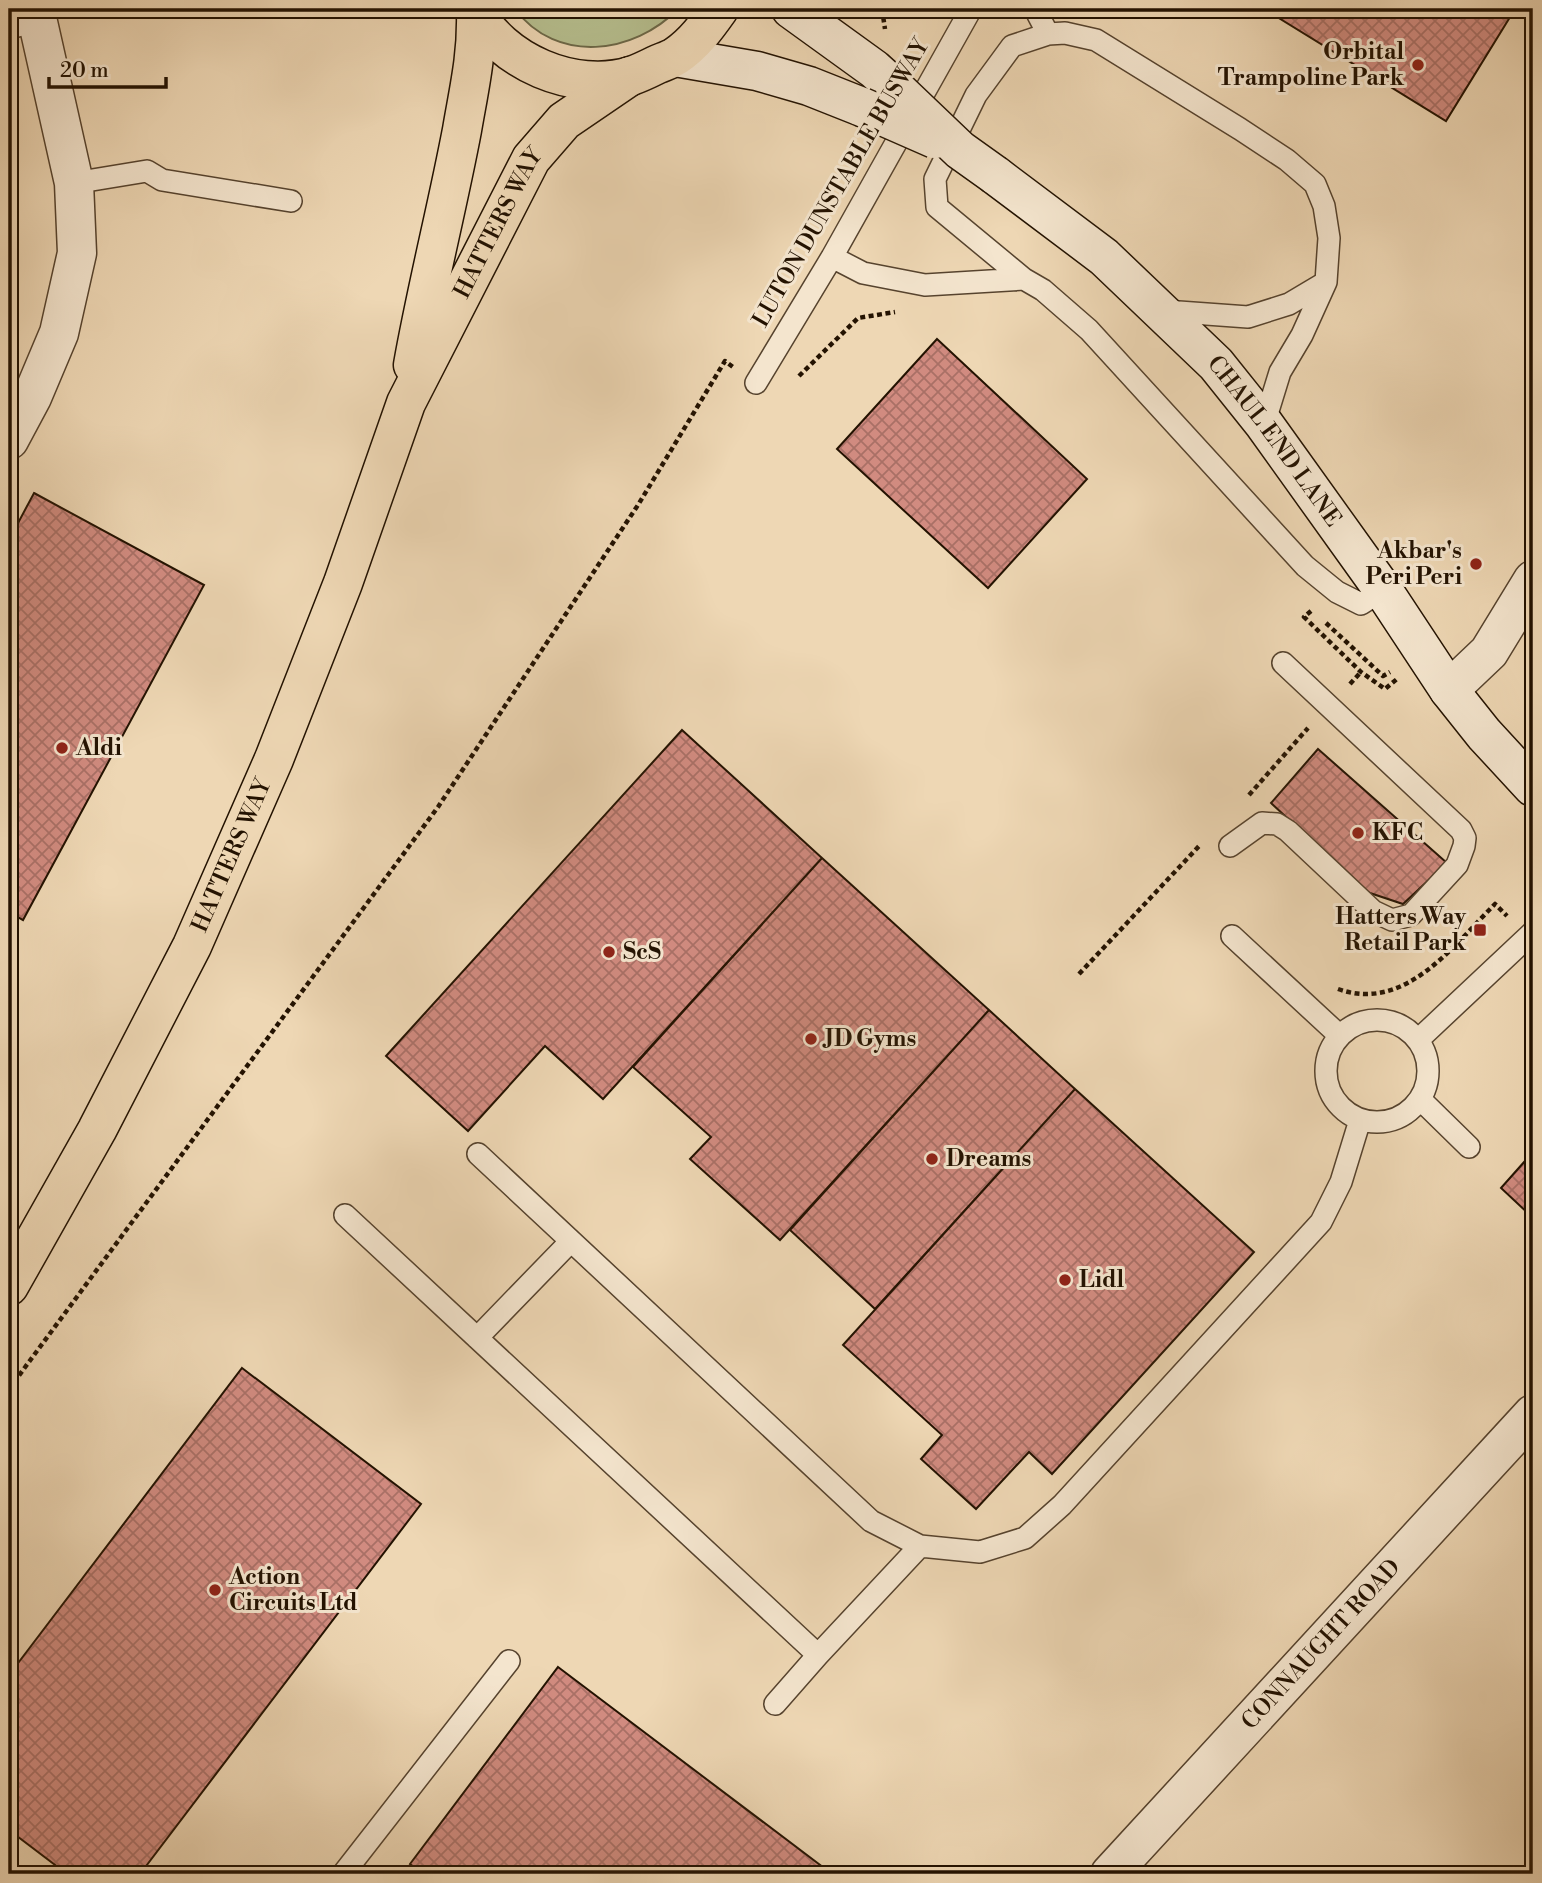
<svg xmlns="http://www.w3.org/2000/svg" width="1542" height="1883" font-family="'Libre Bodoni',serif">
  <defs>
    <pattern id="building-cross-hatch" width="8" height="8" patternUnits="userSpaceOnUse" patternTransform="scale(1.75)"><rect width="8" height="8" fill="#d18b80"/><path d="M0 0l8 8M0 8l8-8" fill="none" stroke="#a97066"/></pattern>
  </defs>
  <rect width="100%" height="100%" fill="#eed7b4"/>
  <filter id="stains"><feTurbulence type="fractalNoise" baseFrequency=".00286" numOctaves="4"/><feColorMatrix values="0 0 0 0 .2 0 0 0 0 .09 0 0 0 0 .02 0 0 0 .5 -.17"/></filter>
  <radialGradient id="worn" r=".72"><stop offset=".6" stop-color="#630" stop-opacity="0"/><stop offset="1" stop-color="#630" stop-opacity=".3"/></radialGradient>
  <path fill="#b6bf8f" stroke="#6c6848" stroke-width="2" d="M515,9h163c-44,45 -121,56 -163,0z"/>
  <path fill="url(#building-cross-hatch)" stroke="#231201" stroke-width="2" d="M1264,9h251l-69,112z
    M937,339l150,140 -99,109 -151,-139z
    M34,493l170,92 -181,335 -14,-8v-372z
    M682,730l140,128 -219,241 -58,-53 -77,85 -82,-75z
    M1318,749l129,114 -44,41 -36,-12 -96,-89z
    M822,858l167,152 -209,230 -90,-81 21,-22 -78,-70z
    M989,1010l86,79 -200,220 -85,-79z
    M1075,1089l179,163 -202,222 -23,-22 -53,57 -55,-50 21,-24 -99,-90z
    M1533,1152v66l-32,-30z
    M242,1368l179,136 -281,370h-73l-58,-44v-155z
    M558,1667l274,207h-409l-13,-10z"/>
  <g fill="none" stroke-linecap="round" stroke-linejoin="round">
    <defs>
      <path id="lane" d="M1035,9l13,25
        M9,28l29,-7
        M74,183l73,-12 15,9 129,21
        M832,257l31,16 62,12 99,-6
        M1165,311l83,6 41,-13 37,-22
        M756,383l76,-126 139,-248
        M1264,424l16,-52 22,-37 24,-53 3,-44 -5,-32 -9,-22 -28,-24 -47,-31 -144,-89 -31,-7 -17,1 -36,12 -36,49 -41,84 2,28 87,72 19,11 46,40 216,236 32,26 24,12 22,-14
        M1230,846l32,-23 15,1 11,7 85,80 19,9 19,-5 46,-50 7,-19 1,-8 -4,-8 -178,-167
        M1232,936l108,100
        M1326 1071a51 51 0 1 1 102 0a51 51 0 1 1-102 0Z
        M1418,1040l115,-108
        M1420,1099l49,48
        M478,1154l393,367 49,25 60,6 45,-14 37,-33 259,-283 20,-40 19,-62
        M345,1215l473,440
        M477,1338l94,-97
        M775,1704l43,-49 102,-109
        M343,1874l166,-213"/>
      <g id="street">
        <path d="M9,440l23,-43 27,-64 18,-80 -3,-70 -39,-174"/>
        <path d="M1449,690l40,-38 44,-72"/>
        <path id="s1" d="M1110,1874l423,-460"/>
      </g>
      <g id="secondary">
        <path d="M791,9l83,60 21,19"/>
        <path d="M675,57l82,14 52,15 53,21"/>
        <path id="s2" d="M995,175l109,82 112,107 48,60 119,166 66,100 35,44 49,53"/>
      </g>
      <g id="primary">
        <path d="M474,9c27,53 100,84 157,67 9,-3 17,-7 25,-11 6,-3 14,-5 20,-9 18,-12 31,-30 43,-47"/>
        <path d="M413,365c14,-79 34,-156 49,-235 7,-41 15,-74 14,-116"/>
        <path id="s3" d="M9,1286l88,-156 95,-184 82,-187 69,-176 63,-180 125,-244 33,-38 66,-45"/>
      </g>
    </defs>
    <use href="#lane" stroke="#56432e" stroke-width="24"/>
    <use href="#street" stroke="#56432e" stroke-width="41"/>
    <use href="#secondary" stroke="#231201" stroke-width="41"/>
    <use href="#primary" stroke="#231201" stroke-width="41"/>
    <path stroke="#231201" stroke-width="4.5" stroke-dasharray="5 3.5" stroke-linecap="butt" d="M882,9l3,20
      M799,376l59,-58 37,-6
      M1311,611l-7,6 57,55 24,17 12,-10
      M1326,623l57,53 7,-4
      M1350,684l11,-12
      M1249,795l59,-67
      M1079,974l122,-130
      M1338,989c67,24 115,-43 157,-85l12,12
      M9,1389l429,-582 200,-302 87,-144 8,6"/>
    <use href="#lane" stroke="#f4e5ce" stroke-width="21"/>
    <use href="#street" stroke="#f4e5ce" stroke-width="38"/>
    <use href="#secondary" stroke="#f4e5ce" stroke-width="38"/>
    <use href="#primary" stroke="#eed7b4" stroke-width="38"/>
    <defs>
      <path id="secondary-bridge" d="M895,88l65,62 35,25
        M862,107l73,32"/>
    </defs>
    <use href="#secondary-bridge" stroke="#231201" stroke-width="41" stroke-linecap="butt"/>
    <use href="#secondary-bridge" stroke="#f4e5ce" stroke-width="38"/>
  </g>
  <g fill="#8f2418" stroke="#f4e5ce" stroke-width="2.5">
    <circle cx="1418" cy="65" r="7"/>
    <circle cx="1476" cy="564" r="7"/>
    <circle cx="62" cy="748" r="7"/>
    <circle cx="1358" cy="833" r="7"/>
    <rect x="1473" y="923" width="14" height="14" rx="3.5"/>
    <circle cx="609" cy="952" r="7"/>
    <circle cx="811" cy="1039" r="7"/>
    <circle cx="932" cy="1159" r="7"/>
    <circle cx="1065" cy="1280" r="7"/>
    <circle cx="215" cy="1590" r="7"/>
  </g>
  <g text-anchor="middle" dominant-baseline="central" stroke-width="6" stroke-linejoin="round" paint-order="stroke">
    <g font-size="23" font-weight="bold" fill="#231201" stroke="#f4e5ce" text-anchor="start">
      <text x="1404" y="52" text-anchor="end">Orbital<tspan x="1404" dy="26">Trampoline Park</tspan></text>
      <text x="1462" y="551" text-anchor="end">Akbar's<tspan x="1462" dy="26">Peri Peri</tspan></text>
      <text x="76" y="748">Aldi</text>
      <text x="1372" y="833">KFC</text>
      <text x="1466" y="917" text-anchor="end">Hatters Way<tspan x="1466" dy="26">Retail Park</tspan></text>
      <text x="623" y="952">ScS</text>
      <text x="825" y="1039">JD Gyms</text>
      <text x="946" y="1159">Dreams</text>
      <text x="1079" y="1280">Lidl</text>
      <text x="229" y="1577">Action<tspan x="229" dy="26">Circuits Ltd</tspan></text>
    </g>
    <g font-size="23" fill="#231201" stroke="#f4e5ce">
      <text transform="translate(841 183) rotate(-60)">LUTON DUNSTABLE BUSWAY</text>
      <text stroke="none"><textPath href="#s3" startOffset="1172">HATTERS WAY</textPath></text>
      <text stroke="none"><textPath href="#s2" startOffset="388">CHAUL END LANE</textPath></text>
      <text stroke="none"><textPath href="#s3" startOffset="485">HATTERS WAY</textPath></text>
      <text stroke="none"><textPath href="#s1" startOffset="312">CONNAUGHT ROAD</textPath></text>
    </g>
  </g>
  <rect width="1542" height="1883" fill="none" stroke="#eed7b4" stroke-width="35"/>
  <rect x="10" y="10" width="1521" height="1862" fill="none" stroke="#231201" stroke-width="3.5"/>
  <rect x="18" y="18" width="1507" height="1848" fill="none" stroke="#231201" stroke-width="2"/>
  <path d="M49 77v10h117v-10" fill="none" stroke="#231201" stroke-width="3.5"/>
  <text x="60" y="77" font-size="21" fill="#231201" stroke="#f4e5ce" stroke-width="5" paint-order="stroke">20 m</text>
  <rect width="100%" height="100%" filter="url(#stains)"/>
  <rect width="100%" height="100%" fill="url(#worn)"/>
</svg>
